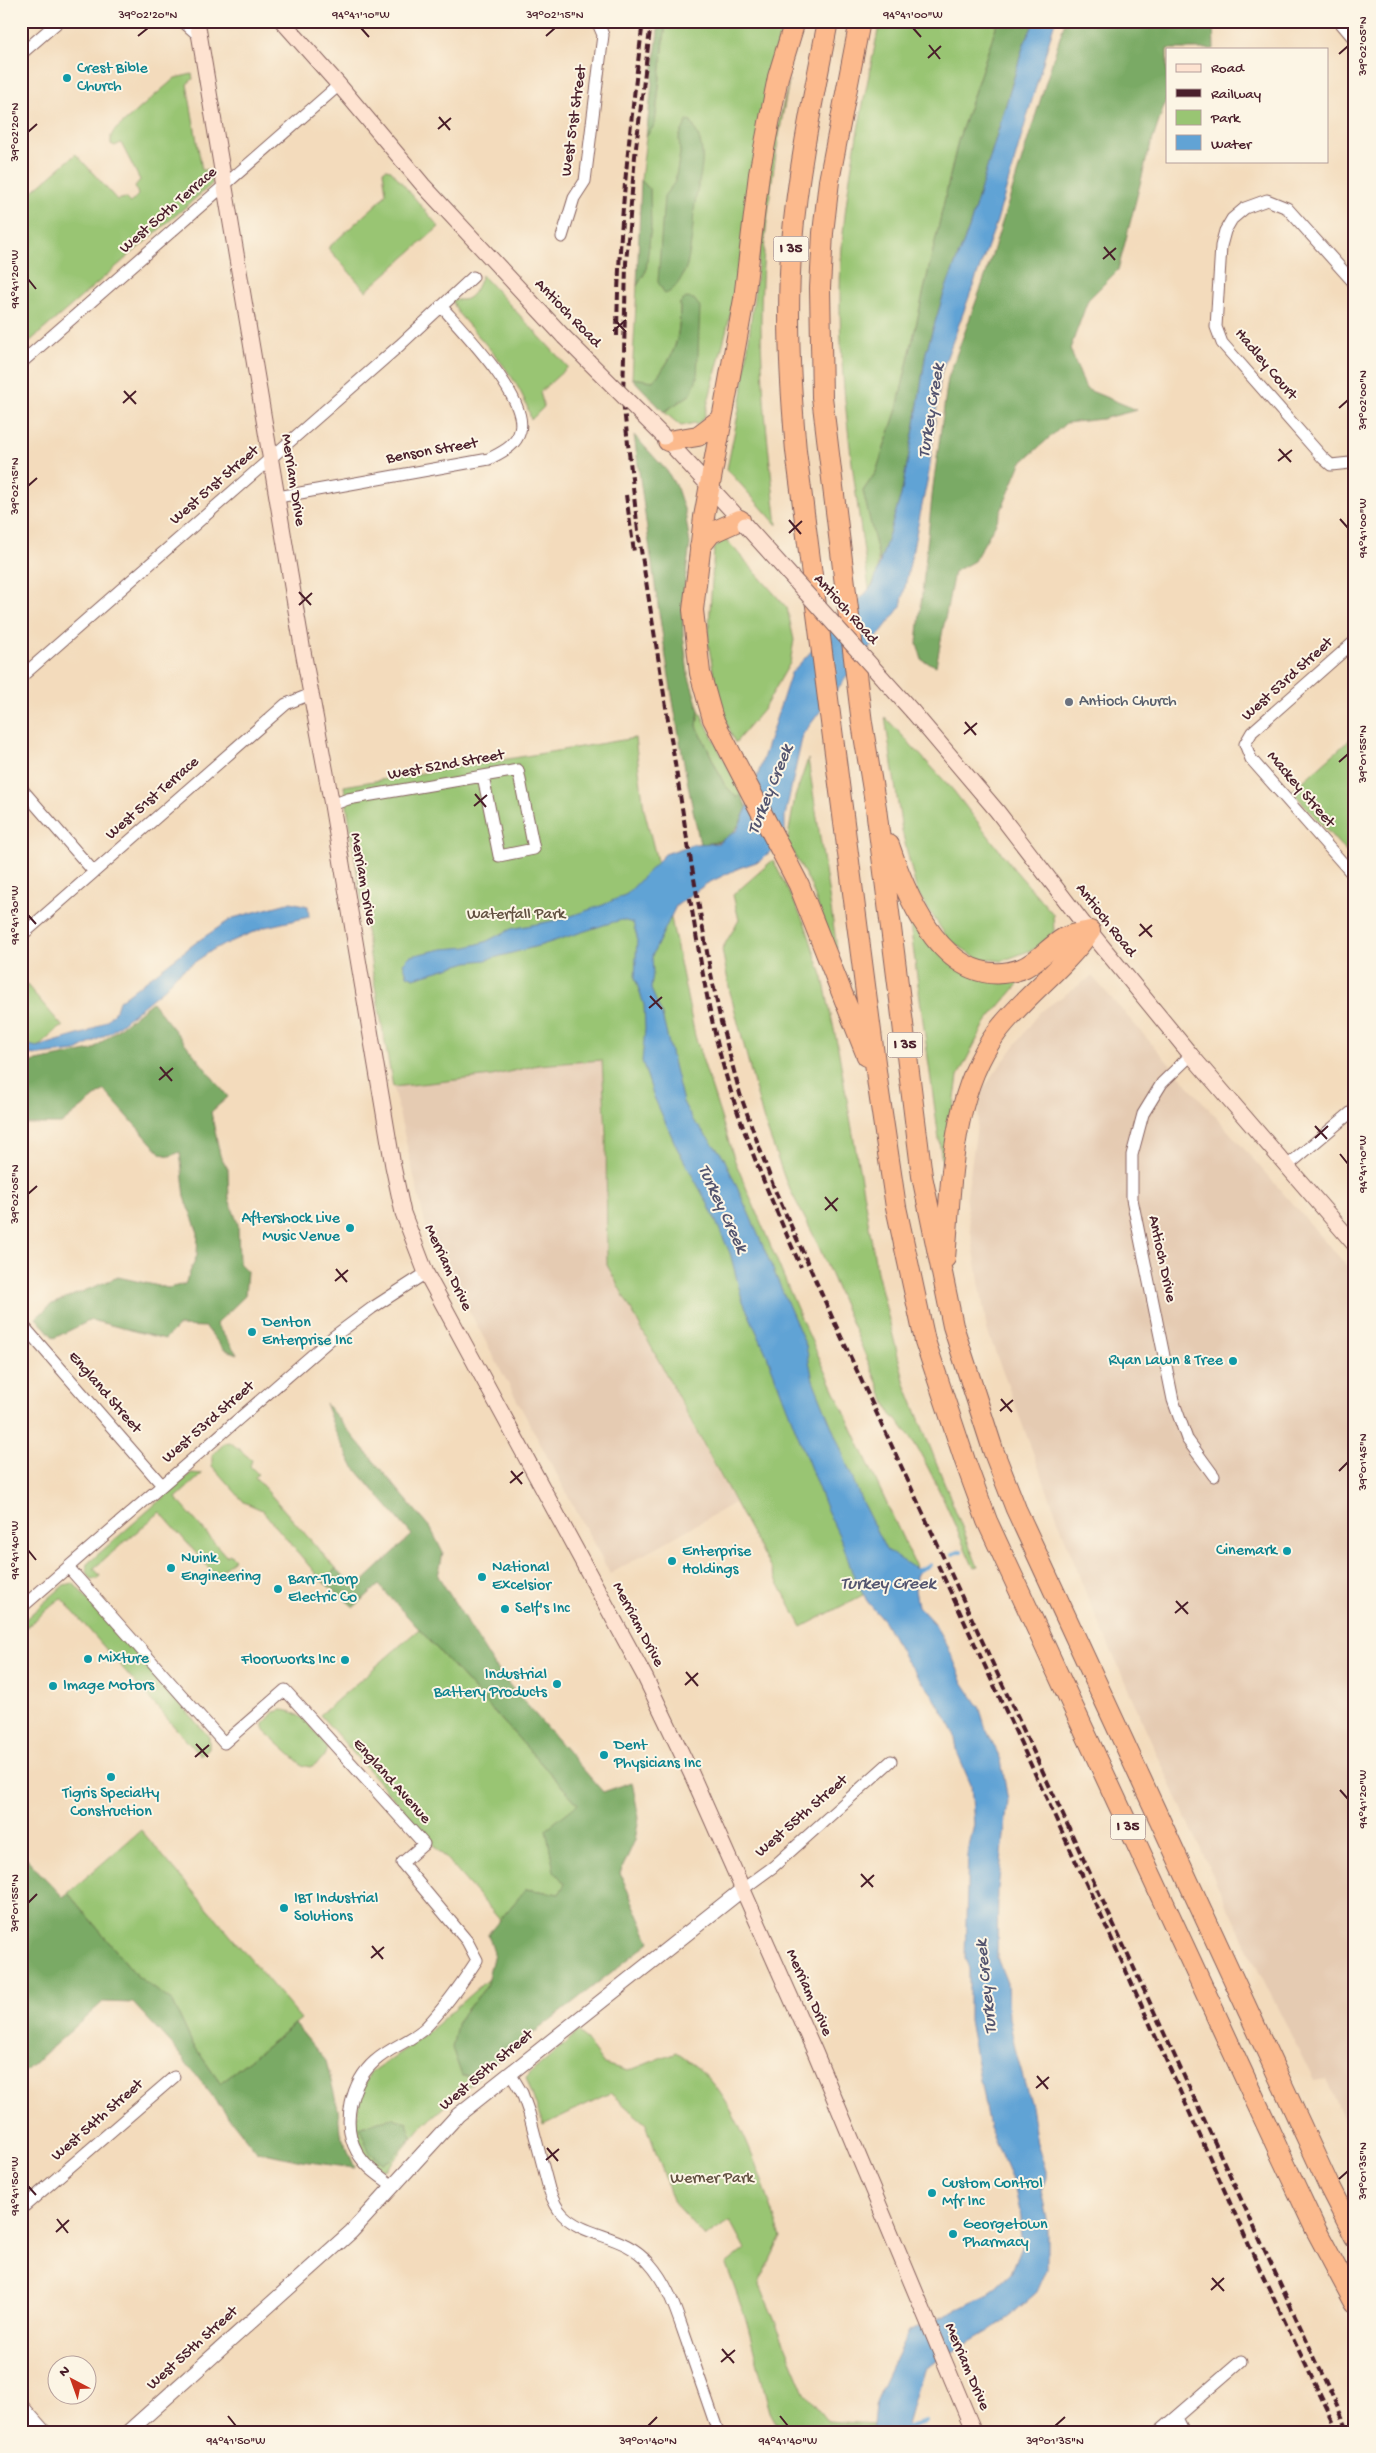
<svg xmlns="http://www.w3.org/2000/svg" width="1376" height="2453" font-family="'Gochi Hand',sans-serif">
  <rect width="100%" height="100%" fill="#fcf5e5"/>
  <filter id="ink" filterUnits="userSpaceOnUse"><feTurbulence type="fractalNoise" baseFrequency=".02" numOctaves="2"/><feDisplacementMap in="SourceGraphic" scale="10" xChannelSelector="R" yChannelSelector="G"/><feConvolveMatrix kernelMatrix="1 2 1 2 8 2 1 2 1" color-interpolation-filters="sRGB"/></filter>
  <filter id="wash" filterUnits="userSpaceOnUse"><feTurbulence type="fractalNoise" baseFrequency=".0096" numOctaves="4" result="noise"/><feDisplacementMap in="SourceGraphic" scale="20" xChannelSelector="R" yChannelSelector="G"/><feGaussianBlur stdDeviation="1.12" result="paint"/><feColorMatrix in="noise" values="0 0 0 0 0 0 0 0 0 0 0 0 0 0 0 0 0 1.4 0 .05"/><feComposite in="paint" operator="in"/></filter>
  <g filter="url(#wash)">
    <rect width="100%" height="100%" fill="#f3dbbc"/>
    <path fill="#e5cbb2" d="M1092,976l263,299v871l-29,-67 -12,2 -78,-156 -67,-144 -83,-187 -99,-264 -21,-128 16,-112 58,-78z
      M602,1060l7,211 125,232 -124,71 -183,-342 -34,-145 99,-11 46,-11z"/>
    <path fill="#99c573" stroke="#72724f" d="M666,21h118l-13,47 -33,217 -34,133 -8,7 -1,-2 -14,3 -17,-14 27,-18 -11,-91c0,34 -4,53 -27,78l-21,-3 5,-92 9,-15 4,-81 -9,-10 5,-43 9,-13z
      M880,21h118l-40,120 -61,268 -21,63 -13,19c6,26 27,76 6,98 -13,-99 -30,-198 -29,-298 1,-92 22,-181 40,-270z
      M192,74l1,5 -6,5 15,86h5l6,4 -1,10 -191,165v-148l55,-47 41,46 8,-2 5,5 8,-8 -3,-9 5,-6 -19,-37 -6,3 -4,-2v-8l3,-5 61,-53z
      M789,81c-18,92 -32,188 -27,282 2,54 9,108 15,162l-50,-56 15,-74 30,-246z
      M386,169l5,1 48,57 -73,64 -38,-43 53,-48 5,-7 -3,-22z
      M482,275l86,92 -28,25 4,15 -13,13c-9,-42 -46,-75 -73,-107l-6,-13c3,-1 6,0 9,0 13,0 17,-16 21,-25z
      M724,537l63,71 7,32 -4,23 -27,47 -28,33 -16,-39 -11,-62 6,-93z
      M699,710l42,84 -4,4 -13,-14 -27,-58z
      M885,717l68,73 61,79 39,45 1,18 -17,16 -35,13 -25,-3 -29,-19 -31,-47 -15,-61z
      M1355,735v127l-63,-71z
      M635,738l9,71 26,104 25,123 40,125 66,157 115,249 -114,60 -195,-362 -1,-130 -4,-75 -64,5 -46,11 -99,11 -21,-118 -28,-183z
      M808,759l29,189h-5l-21,-63 -24,-43 8,-45z
      M773,860l32,64 18,54 15,70 39,224 28,112 73,183 -4,1c-17,-35 -54,-133 -83,-153l-75,-175 -30,-58 -23,-64 -33,-126 -8,-43 17,-29 -6,-25z
      M909,917l24,32 82,29 4,5 -33,39 -28,54 -10,76 -6,10z
      M21,978l42,49 -4,1 -38,35z
      M230,1442l22,18 -2,6 8,8 -3,3 81,92 -14,12 -60,-71 -18,-8 -32,-36v-11l13,-12z
      M191,1473l11,1 -26,24 50,58 4,-2 5,5 -19,17 -56,-64 -66,56 6,8 -1,3h-8l-5,-7 1,-8z
      M72,1583l4,3 133,151v11l-9,8 -139,-158 -40,34v-9l43,-38z
      M419,1629l159,175 -12,80 -7,10 -33,-5 -26,31 -180,-205z
      M282,1710c20,1 34,22 45,38 -3,11 -7,14 -17,19l-8,-2 -38,-34v-8l10,-11z
      M141,1830l160,189 -81,64 -28,-40 -19,-40 -36,-27 -69,-83z
      M488,1979l-2,8 -28,33 4,56h18l-57,49 -36,44 -4,1 -14,-10 -11,-20 -2,-20 4,-24 9,-22 51,-35z
      M579,2031l25,33 24,7 48,-19c11,9 27,18 36,30 32,39 53,107 69,155l-22,46 46,110 23,28 75,5v6h-122l-11,-20 -23,-89 -21,-59 19,-15 -15,-28 -25,16 -31,-34 -28,-79 -36,-31 -67,32 -17,-48z"/>
    <path fill="#7aaa65" stroke="#626448" d="M659,21h7l-11,103 -9,13z
      M998,21h37l-11,23 -55,184 -25,65 -18,59 -11,72 -14,71 -21,68 -17,-72 13,-19 21,-63 61,-268z
      M1065,21h148l1,28h-47v48l-20,60 -29,113 -30,30 -18,49 16,40 51,21 -35,9 -36,4 -45,40 -25,60 -22,38 -20,11 -18,94 -14,-6 -5,-17 16,-156 15,-109 38,-104z
      M687,121l4,1c21,33 7,53 3,89 -1,18 -3,36 -7,54 -3,9 -11,26 -22,29l-7,-12 6,-86 11,-14 5,-29 -1,-16z
      M641,180l9,10 1,37 -5,44 -9,15z
      M686,298l8,1 6,8 -3,71 -6,16 -27,18 -32,-34 21,3c23,-25 27,-44 27,-78z
      M634,435l33,36 10,17 8,24 5,32 -7,52v38l5,40 11,36 -2,16 27,58 13,14 4,-4 6,14c-12,26 -17,34 -47,36 -29,-135 -47,-272 -66,-409z
      M152,1002l76,95 -17,15 9,43 8,14 1,30 9,25 1,39 8,8 -2,25 -29,28 21,30 -14,-5 -17,-22 -28,-1 -13,13 -74,-19 -37,18 -18,-20 16,-14 66,-27 50,11 17,-4 12,-29 1,-22 -13,-36 -5,-45 -10,4 -9,-2 -57,-64 -43,34h-40v-63l6,2 65,-13z
      M325,1403l106,126 12,24 -5,23 61,97 104,119 29,-10 7,36 -4,22 -15,33 30,69 -170,133 -18,1 -10,-28 6,-28 28,-33 8,-34 -6,-19 38,-45 33,5 6,-10 -11,-13 -8,-42 32,-25 -199,-219 -25,22 -32,-26 14,-12 20,19 56,-53 -59,-69 -17,-33z
      M21,1853l42,44 5,-4 69,83 36,26 19,41 28,40 75,-59 31,37 12,48 2,23 15,36 -54,-7 -45,-10 -84,-106 -39,-42 -30,-1 -82,73z
      M394,2118l13,5 5,14 -22,23 -7,3 -14,-11 -9,-24 18,-7z"/>
    <path fill="#61a3d5" stroke="#566180" d="M1035,21h20l-59,203 -55,149 -12,99 -28,134 -98,128 -18,82v20l-23,24 -23,8 -33,16 -30,22 -24,50 1,17 -2,16 11,26 21,87 9,17 31,37 27,60 56,130 7,34 49,122 24,48 33,21 -3,5 -1,14 3,16 15,16 15,25 15,35 16,24 7,23 15,31 7,41 -10,88 -1,69 10,25 2,35 7,35 15,53 6,38 9,27v7l-5,14 6,27v50l-10,23 -27,24 -23,16 -64,37 -18,63h-33l3,-26 6,-17 27,-57 80,-37 23,-22 11,-27 -1,-30 -7,-31 -25,-57 -20,-108v-50l-4,-12 3,-108 6,-25 -3,-40 -13,-30 -4,-23 -22,-38 -26,-33 -22,-40 -17,-20 -15,-29 -9,-28 -17,-36 -60,-155 -24,-54 -12,-46 -22,-49 -31,-56 -23,-51 -12,-36 3,-32 -1,-24 -9,-27 2,-41 -4,-14 -11,-3 -12,3 -68,22 -56,15 -18,2 -54,16 -7,-3 -4,-12 7,-7 32,-7 25,-2 18,-5 26,-13 51,-10 41,-14 24,-11 38,-40 29,-10 24,-1 19,-13 10,-22 44,-135 82,-88 28,-90 14,-71 11,-72 18,-59 25,-65 55,-184z
      M291,902l17,4 1,11 -44,10 -51,22 -37,25 -12,14 -54,44 -35,19 -36,4 -19,-1v-11l16,4 51,-15 19,-12 9,-10 3,-9 79,-60 35,-23z"/>
    <g fill="none" stroke-linecap="round" stroke-linejoin="round">
      <path stroke="#61a3d5" stroke-width="4" d="M953,1554l8,-3
        M914,1572l16,-7
        M902,2426l7,1 17,-5"/>
    </g>
  </g>
  <g filter="url(#ink)">
    <g fill="none" stroke-linecap="round" stroke-linejoin="round">
      <defs>
        <path id="minor" d="M182,21l17,15
          M1339,21l16,19
          M21,54l38,-33
          M562,237l12,-39 11,-17 18,-146 -6,-14
          M1355,284l-68,-76 -20,-8 -22,8 -13,11 -7,12 -4,15 -5,81 6,16 101,115 8,7 19,-2 5,-4
          M21,363l318,-278
          M278,497l211,-38c13,-7 27,-13 31,-28 9,-33 -58,-101 -79,-125
          M1355,641l-103,91 -7,12 6,15 104,118
          M21,677l379,-332 73,-68
          M21,788l73,84
          M332,805l16,-6 170,-29 16,79 -35,7 -16,-80
          M21,936l265,-232 25,-10
          M1191,1055l-29,28 -19,31 -11,41v44l41,201 14,39 27,37
          M1286,1167l69,-58
          M21,1323l141,162
          M68,1567l156,176 61,-53 139,154 -22,19 65,78 10,19c-15,23 -32,47 -51,67 -14,14 -36,20 -51,34 -24,21 -34,63 -18,91 8,15 23,24 36,34
          M21,1608l312,-271 39,-29 54,-35
          M743,1889l30,-22 118,-106
          M510,2073l12,20 7,20 20,76c3,9 7,19 14,26 23,23 62,19 86,48 20,22 28,51 38,79 10,30 21,60 31,90
          M21,2209l153,-132
          M1176,2418l7,14
          M1159,2432l82,-71"/>
        <path id="tertiary" d="M21,2406l23,26
          M128,2432l223,-200 107,-117 285,-226"/>
        <path id="secondary" d="M197,21l105,625 30,159 61,361 10,47 23,60 219,404 46,96 124,279 159,380
          M282,21l57,64 84,100 141,152
          M664,437l81,88
          M913,712l84,99 86,112 108,132 164,190"/>
        <path id="motorway" d="M795,21l-17,56 -19,97 -15,125 -40,218 -11,93 7,63 13,46 86,166 68,171
          M828,21c-14,73 -30,147 -36,221 -6,70 -2,139 4,209l82,635 18,121 29,134 40,120 22,60 296,639 32,68 40,75
          M860,21l-31,160 -6,52 -3,55 2,109 40,326 14,85 46,368 31,150 40,124 23,59 314,679 25,49
          M668,441l30,-5 24,-18
          M700,547l11,-14 29,-13
          M889,845c18,54 58,150 132,124 16,-6 28,-22 43,-31 7,-4 18,-5 26,-7
          M945,1258c7,-76 5,-162 52,-226 28,-37 67,-63 93,-101"/>
      </defs>
      <use href="#minor" stroke="#85615e" stroke-width="13"/>
      <use href="#tertiary" stroke="#85615e" stroke-width="16"/>
      <use href="#secondary" stroke="#85615e" stroke-width="17"/>
      <use href="#motorway" stroke="#85615e" stroke-width="22"/>
      <use href="#minor" stroke="#fff" stroke-width="11"/>
      <use href="#tertiary" stroke="#fff" stroke-width="14"/>
      <use href="#secondary" stroke="#fee3d1" stroke-width="15"/>
      <use href="#motorway" stroke="#fcba8d" stroke-width="20"/>
      <path stroke="#4a1f2b" stroke-width="4" stroke-dasharray="8 4" stroke-linecap="butt" d="M651,21l-16,135 -9,107 -3,137 15,131 49,308 23,130 11,53 19,72 34,94 58,129 517,1115
        M617,336c1,-106 13,-209 26,-315
        M626,495l8,57
        M690,898c11,66 21,133 42,197 19,59 44,116 69,172
        M938,1565l172,370 151,337 77,160"/>
      <defs>
        <path id="secondary-bridge" d="M564,337l100,100
          M745,525l168,187"/>
      </defs>
      <use href="#secondary-bridge" stroke="#85615e" stroke-width="17" stroke-linecap="butt"/>
      <use href="#secondary-bridge" stroke="#fee3d1" stroke-width="15"/>
    </g>
  </g>
  <path fill="none" stroke="#4a1f2b" stroke-width="2" d="M361,28l8,9M913,28l8,9M138,36l10,-8M546,36l9,-8M929,45l11,14M1339,54l9,-8M928,58l13,-12M439,117l11,13M438,129l13,-11M28,132l9,-8M1104,247l11,13M1103,259l13,-11M28,279l8,10M614,319l12,13M613,331l13,-11M124,391l12,13M123,403l13,-12M1339,408l9,-8M1279,449l12,13M1278,461l14,-11M28,486l9,-8M1340,519l8,9M789,520l12,14M789,533l13,-12M299,592l12,13M299,605l13,-12M965,722l11,13M964,734l13,-11M1339,762l9,-8M475,794l11,13M474,806l13,-11M28,915l8,9M1140,924l12,13M1139,936l13,-11M650,996l12,13M649,1008l13,-11M160,1067l12,14M159,1080l14,-12M1315,1126l12,13M1315,1138l13,-12M1340,1154l8,10M28,1194l9,-8M825,1197l12,14M825,1210l13,-12M336,1269l11,13M335,1281l13,-11M1001,1399l11,13M1000,1411l13,-11M511,1471l11,13M1339,1471l9,-9M510,1483l13,-11M28,1550l8,10M1176,1601l12,13M1175,1613l13,-11M686,1672l12,14M685,1685l13,-12M196,1744l12,13M195,1757l14,-12M1340,1790l8,9M861,1874l12,13M861,1887l13,-12M28,1903l9,-9M372,1946l11,13M371,1958l13,-11M1037,2076l11,13M1036,2088l13,-11M547,2148l11,13M546,2160l13,-11M1339,2179l9,-8M28,2186l8,9M57,2219l11,14M56,2232l13,-12M1212,2278l12,13M1211,2290l13,-12M722,2349l12,14M721,2362l14,-12M228,2416l8,10M780,2416l8,10M648,2426l9,-9M1055,2426l10,-9"/>
  <g fill="#0f9aa8" stroke="#fcf5e5" stroke-width="2">
    <circle cx="67" cy="78" r="5"/>
    <circle cx="350" cy="1228" r="5"/>
    <circle cx="252" cy="1332" r="5"/>
    <circle cx="1233" cy="1361" r="5"/>
    <circle cx="1287" cy="1551" r="5"/>
    <circle cx="672" cy="1561" r="5"/>
    <circle cx="171" cy="1568" r="5"/>
    <circle cx="482" cy="1577" r="5"/>
    <circle cx="278" cy="1589" r="5"/>
    <circle cx="505" cy="1609" r="5"/>
    <circle cx="88" cy="1659" r="5"/>
    <circle cx="345" cy="1660" r="5"/>
    <circle cx="557" cy="1684" r="5"/>
    <circle cx="53" cy="1686" r="5"/>
    <circle cx="604" cy="1755" r="5"/>
    <circle cx="111" cy="1777" r="5"/>
    <circle cx="284" cy="1908" r="5"/>
    <circle cx="932" cy="2193" r="5"/>
    <circle cx="953" cy="2234" r="5"/>
  </g>
  <circle fill="#6b7280" stroke="#fcf5e5" stroke-width="2" cx="1069" cy="702" r="5"/>
  <g text-anchor="middle" dominant-baseline="central" stroke-width="4" stroke-linejoin="round" paint-order="stroke">
    <g fill="#fcf5e5" stroke="#7f5f63" stroke-width="1">
      <rect x="773.5" y="236.5" width="35" height="25" rx="4"/>
      <rect x="887.5" y="1032.5" width="35" height="25" rx="4"/>
      <rect x="1110.5" y="1814.5" width="35" height="25" rx="4"/>
    </g>
    <g font-size="15" font-weight="bold" fill="#4a1f2b">
      <text x="791" y="249">I 35</text>
      <text x="905" y="1045">I 35</text>
      <text x="1128" y="1827">I 35</text>
    </g>
    <g font-size="16" fill="#0d838f" stroke="#fcf5e5" text-anchor="start">
      <text x="77" y="69">Crest Bible<tspan x="77" dy="18">Church</tspan></text>
      <text x="340" y="1219" text-anchor="end">Aftershock Live<tspan x="340" dy="18">Music Venue</tspan></text>
      <text x="262" y="1323">Denton<tspan x="262" dy="18">Enterprise Inc</tspan></text>
      <text x="1223" y="1361" text-anchor="end">Ryan Lawn &amp; Tree</text>
      <text x="1277" y="1551" text-anchor="end">Cinemark</text>
      <text x="682" y="1552">Enterprise<tspan x="682" dy="18">Holdings</tspan></text>
      <text x="181" y="1559">Nuink<tspan x="181" dy="18">Engineering</tspan></text>
      <text x="492" y="1568">National<tspan x="492" dy="18">Excelsior</tspan></text>
      <text x="288" y="1580">Barr-Thorp<tspan x="288" dy="18">Electric Co</tspan></text>
      <text x="515" y="1609">Self's Inc</text>
      <text x="98" y="1659">Mixture</text>
      <text x="335" y="1660" text-anchor="end">Floorworks Inc</text>
      <text x="547" y="1675" text-anchor="end">Industrial<tspan x="547" dy="18">Battery Products</tspan></text>
      <text x="63" y="1686">Image Motors</text>
      <text x="614" y="1746">Dent<tspan x="614" dy="18">Physicians Inc</tspan></text>
      <text x="111" y="1794" text-anchor="middle">Tigris Specialty<tspan x="111" dy="18">Construction</tspan></text>
      <text x="294" y="1899">IBT Industrial<tspan x="294" dy="18">Solutions</tspan></text>
      <text x="942" y="2184">Custom Control<tspan x="942" dy="18">Mfr Inc</tspan></text>
      <text x="963" y="2225">Georgetown<tspan x="963" dy="18">Pharmacy</tspan></text>
    </g>
    <g font-size="16" fill="#4a1f2b" stroke="#fcf5e5">
      <text transform="translate(575 121) rotate(-82)">West 51st Street</text>
      <text transform="translate(169 211) rotate(-41)">West 50th Terrace</text>
      <text transform="translate(567 314) rotate(46)">Antioch Road</text>
      <text transform="translate(1265 365) rotate(50)">Hadley Court</text>
      <text transform="translate(432 452) rotate(-10)">Benson Street</text>
      <text transform="translate(292 480) rotate(81)">Merriam Drive</text>
      <text transform="translate(215 486) rotate(-41)">West 51st Street</text>
      <text transform="translate(845 610) rotate(48)">Antioch Road</text>
      <text transform="translate(1288 680) rotate(-42)">West 53rd Street</text>
      <text transform="translate(446 766) rotate(-10)">West 52nd Street</text>
      <text transform="translate(1300 790) rotate(49)">Mackey Street</text>
      <text transform="translate(153 799) rotate(-41)">West 51st Terrace</text>
      <text transform="translate(362 879) rotate(80)">Merriam Drive</text>
      <text transform="translate(1105 921) rotate(52)">Antioch Road</text>
      <text transform="translate(1161 1259) rotate(78)">Antioch Drive</text>
      <text transform="translate(447 1268) rotate(65)">Merriam Drive</text>
      <text transform="translate(104 1393) rotate(49)">England Street</text>
      <text transform="translate(209 1423) rotate(-41)">West 53rd Street</text>
      <text transform="translate(637 1625) rotate(62)">Merriam Drive</text>
      <text transform="translate(391 1782) rotate(48)">England Avenue</text>
      <text transform="translate(802 1817) rotate(-41)">West 55th Street</text>
      <text transform="translate(808 1993) rotate(66)">Merriam Drive</text>
      <text transform="translate(487 2071) rotate(-40)">West 55th Street</text>
      <text transform="translate(98 2121) rotate(-41)">West 54th Street</text>
      <text transform="translate(193 2349) rotate(-42)">West 55th Street</text>
      <text transform="translate(966 2367) rotate(67)">Merriam Drive</text>
    </g>
    <g font-size="16" fill="#5b616d" stroke="#fcf5e5" text-anchor="start">
      <text x="1079" y="702">Antioch Church</text>
    </g>
    <g font-size="16" fill="#625141" stroke="#fcf5e5">
      <text x="516" y="915">Waterfall Park</text>
      <text x="712" y="2179">Werner Park</text>
    </g>
    <g font-size="18" font-style="italic" fill="#53546f" stroke="#fcf5e5">
      <text transform="translate(932 411) rotate(-81)">Turkey Creek</text>
      <text transform="translate(771 790) rotate(-68)">Turkey Creek</text>
      <text transform="translate(722 1209) rotate(65)">Turkey Creek</text>
      <text x="888" y="1584">Turkey Creek</text>
      <text transform="translate(987 1987) rotate(-96)">Turkey Creek</text>
    </g>
  </g>
  <rect width="1376" height="2453" fill="none" stroke="#fcf5e5" stroke-width="55"/>
  <rect x="1166" y="48" width="162" height="115" fill="#fcf5e5" stroke="#b59f9b"/>
  <rect x="1176" y="64" width="25" height="8" fill="#fee3d1" stroke="#b59f9b"/>
  <text x="1211" y="72" font-size="15" fill="#4a1f2b">Road</text>
  <rect x="1176" y="89" width="25" height="8" fill="#4a1f2b" stroke="#b59f9b"/>
  <text x="1211" y="98" font-size="15" fill="#4a1f2b">Railway</text>
  <rect x="1176" y="110" width="25" height="15" fill="#99c573" stroke="#b59f9b"/>
  <text x="1211" y="122" font-size="15" fill="#4a1f2b">Park</text>
  <rect x="1176" y="135" width="25" height="15" fill="#61a3d5" stroke="#b59f9b"/>
  <text x="1211" y="148" font-size="15" fill="#4a1f2b">Water</text>
  <g transform="translate(72 2380) rotate(319)"><circle r="24" fill="#fcf5e5" stroke="#b59f9b"/>
  <path d="M0-4L9 19L0 12L-9 19Z" fill="#c8321e"/>
  <text y="-8" font-size="14" font-weight="bold" text-anchor="middle" fill="#4a1f2b">N</text>
  </g>
  <rect x="28" y="28" width="1320" height="2398" fill="none" stroke="#4a1f2b" stroke-width="2"/>
  <g font-size="12" text-anchor="middle" fill="#4a1f2b">
    <text x="148" y="18">39°02'20"N</text>
    <text x="361" y="18">94°41'10"W</text>
    <text x="555" y="18">39°02'15"N</text>
    <text x="913" y="18">94°41'00"W</text>
    <text transform="translate(1362 46) rotate(-90)" y="4">39°02'05"N</text>
    <text transform="translate(14 132) rotate(-90)" y="4">39°02'20"N</text>
    <text transform="translate(14 279) rotate(-90)" y="4">94°41'20"W</text>
    <text transform="translate(1362 400) rotate(-90)" y="4">39°02'00"N</text>
    <text transform="translate(14 486) rotate(-90)" y="4">39°02'15"N</text>
    <text transform="translate(1362 528) rotate(-90)" y="4">94°41'00"W</text>
    <text transform="translate(1362 754) rotate(-90)" y="4">39°01'55"N</text>
    <text transform="translate(14 915) rotate(-90)" y="4">94°41'30"W</text>
    <text transform="translate(1362 1164) rotate(-90)" y="4">94°41'10"W</text>
    <text transform="translate(14 1194) rotate(-90)" y="4">39°02'05"N</text>
    <text transform="translate(1362 1462) rotate(-90)" y="4">39°01'45"N</text>
    <text transform="translate(14 1550) rotate(-90)" y="4">94°41'40"W</text>
    <text transform="translate(1362 1799) rotate(-90)" y="4">94°41'20"W</text>
    <text transform="translate(14 1903) rotate(-90)" y="4">39°01'55"N</text>
    <text transform="translate(1362 2171) rotate(-90)" y="4">39°01'35"N</text>
    <text transform="translate(14 2186) rotate(-90)" y="4">94°41'50"W</text>
    <text x="236" y="2444">94°41'50"W</text>
    <text x="648" y="2444">39°01'40"N</text>
    <text x="788" y="2444">94°41'40"W</text>
    <text x="1055" y="2444">39°01'35"N</text>
  </g>
</svg>
